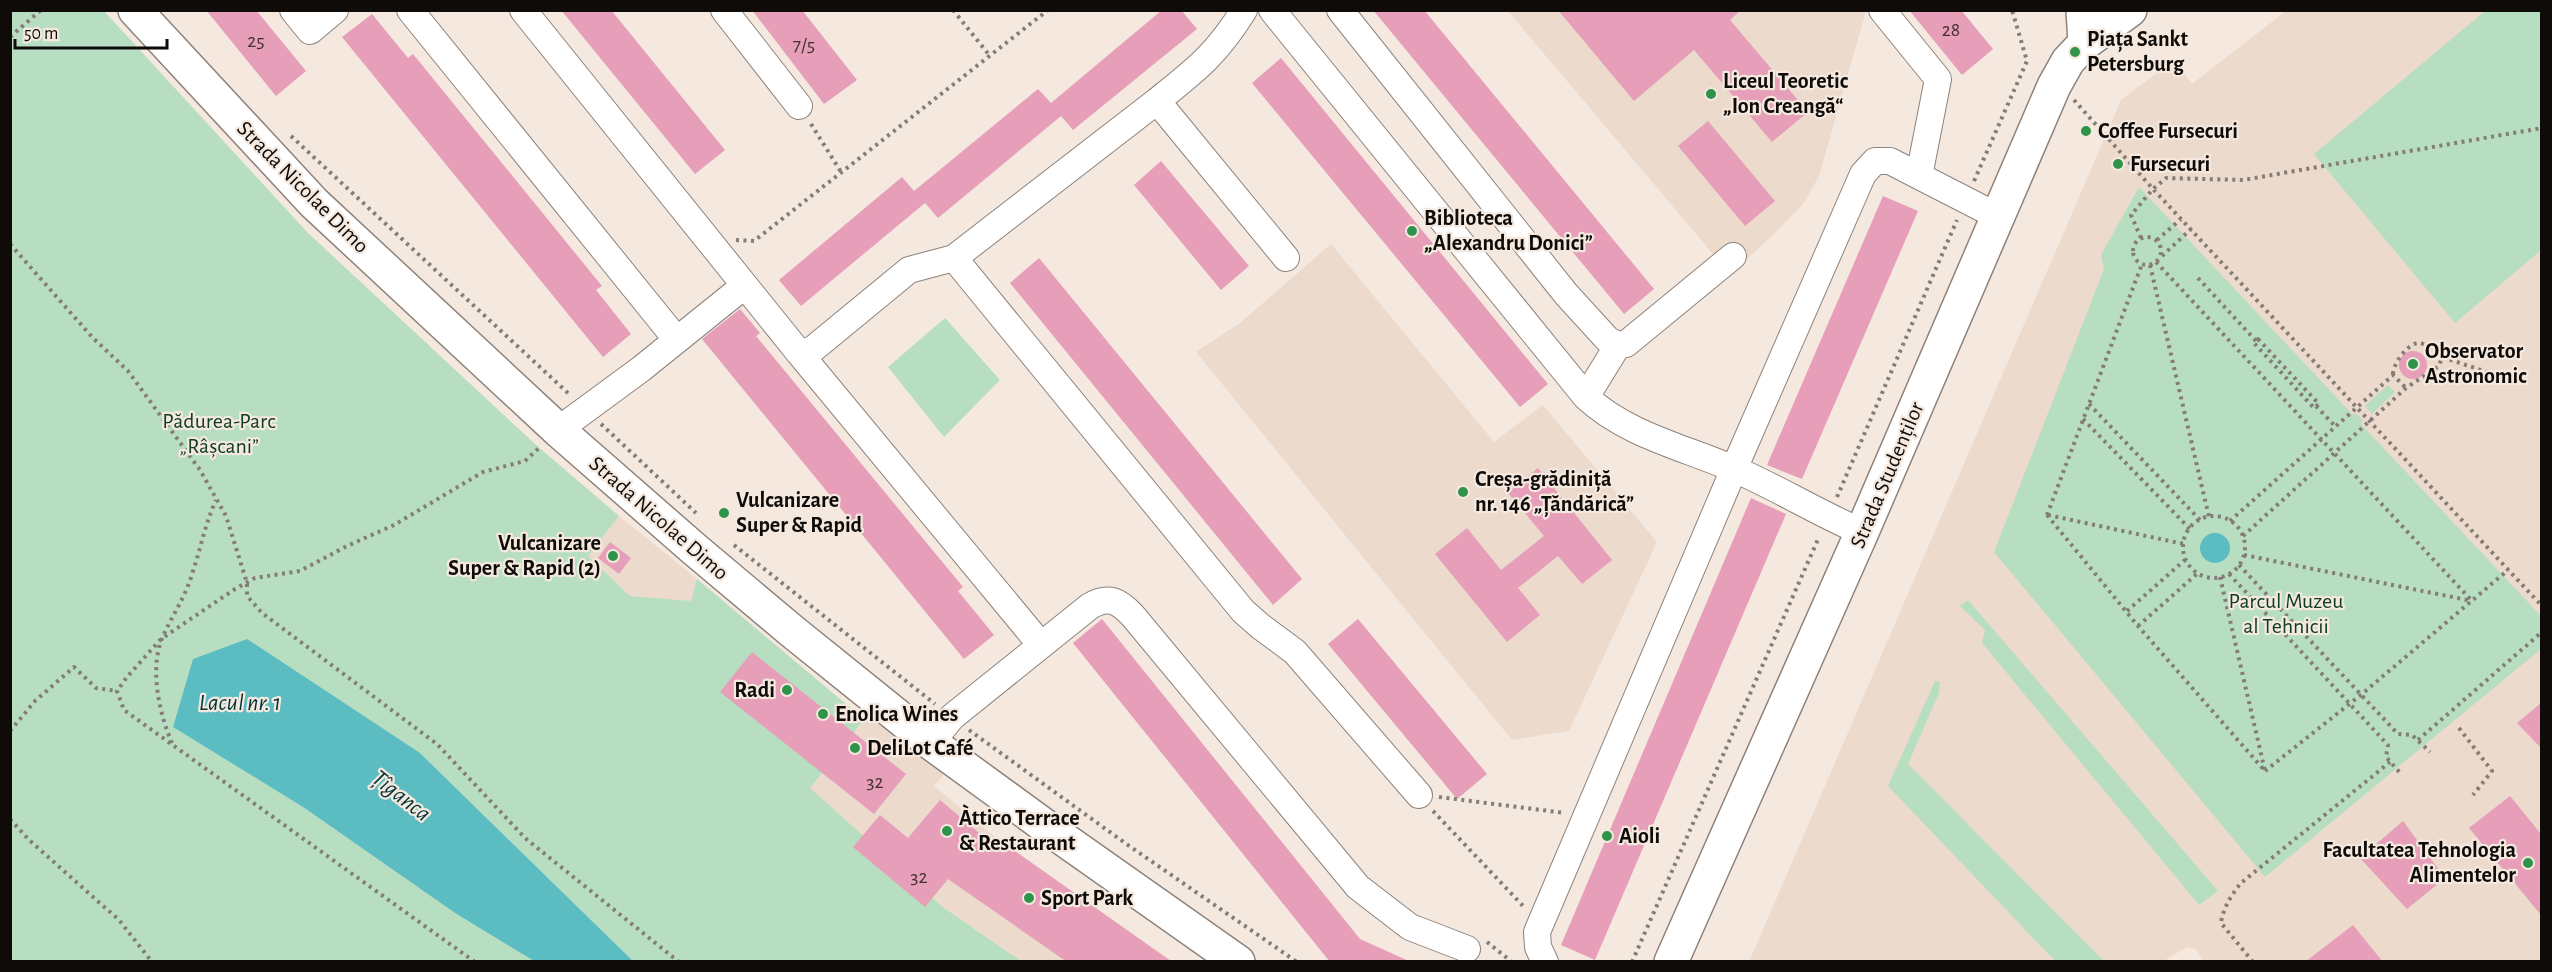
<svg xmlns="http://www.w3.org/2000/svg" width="2552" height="972" font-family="'Alegreya Sans',sans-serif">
  <rect width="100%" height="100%" fill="#f4e8df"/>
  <path fill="#ecdacc" d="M1508,11l358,-1v1l-47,165 -16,28 -31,32 -43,39 -16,-21z
    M2286,11h255v950l-337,1 -7,-12 -10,-3 -25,15h-413l372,-862 53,-40 18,24z
    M1331,244l163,198 49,-37 114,137 -88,189 -57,9 -316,-388 44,-29z
    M619,516l78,63 -6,23 -61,-6 -42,-40z
    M867,715l77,59 -10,12 61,51 177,124h-151l-77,-53 -134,-120z"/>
  <path fill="#b8dec2" d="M10,11h94l204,222 227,211 84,72 -31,40 42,40 61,5 6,-22 167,140 -54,69 134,120 77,53h-388l-213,-208 -117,54 152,106 79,48h-523z
    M2485,11h56v239l-86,73 -141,-169z
    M2139,187l214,228 3,-2 7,8 -2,3 180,192v33l-276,228 -271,-325 110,-283 -3,-14z
    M945,318l55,62 -56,57 -56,-70z
    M2388,385l7,7 -23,22 -7,-8z
    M1968,600l250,291 -19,14 -217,-262 3,-13 -25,-24z
    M1935,681l5,1 -1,11 -31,71 196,197h-49l-167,-175z"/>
  <path fill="#5bbdc1" d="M2200 548a15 15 0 1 1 30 0a15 15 0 1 1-30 0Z
    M247,639l173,114 213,208h-99l-79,-48 -152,-106 -130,-80 20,-68z"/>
  <path fill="#e69eb9" d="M206,10h50l50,61 -30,25z
    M561,10h50l114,140 -30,24z
    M752,10h50l55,70 -33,24z
    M1162,10h19l16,19 -124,101 -12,-14 -123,102 -13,-15 -124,103 -22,-26 123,-103 12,14 124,-102 13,14z
    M1373,10h51l230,279 -30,25z
    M1558,10h183l-11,10 78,92 -36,30 -78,-92 -60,51z
    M1909,10h52l32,39 -31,26z
    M372,14l36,44 5,-4 189,232 -6,4 35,44 -28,23 -261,-320z
    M1281,58l267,326 -28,23 -268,-324z
    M1708,121l67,80 -30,25 -67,-80z
    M1161,161l88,105 -28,24 -87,-105z
    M1883,196l35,15 -116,268 -35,-14z
    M1039,258l263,321 -29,26 -263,-322z
    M740,309l20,24 -4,3 207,251 -5,4 36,44 -30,24 -262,-320z
    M2399 365a14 14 0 1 1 28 0a14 14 0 1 1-28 0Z
    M1538,468l74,92 -30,24 -24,-28 -40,32 22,27 -33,27 -72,-88 32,-26 34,42 43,-34 -36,-43z
    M1751,498l35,16 -191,446 -34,-15z
    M610,542l21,16 -12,16 -21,-16z
    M1102,619l258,320 51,23h-81l-257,-319z
    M1358,619l129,155 -30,25 -129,-155z
    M752,652l154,122 -32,40 -154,-122z
    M2541,703v45l-24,-25z
    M2510,796l31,38v81l-72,-87z
    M940,800l51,43 4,-6 177,125h-105l-119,-83 -23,28 -72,-60 27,-32 28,23z
    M2403,821l42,57 -38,31 -47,-51z
    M2353,925l30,37h-78z"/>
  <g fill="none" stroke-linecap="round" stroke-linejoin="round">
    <defs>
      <path id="minor" d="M293,10l17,21 25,-21
        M410,10l267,330
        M523,10l277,344 13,-5 96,-79 45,-12 203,-157
        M724,10l75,96
        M1244,10c-27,44 -48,60 -87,91l129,157
        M1272,10l314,387
        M1340,10l226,284 42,46 10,5 8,-1 107,-88
        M1882,10l56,69 -19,97 78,40
        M954,258l289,353 17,15 35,26 124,143
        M1618,345l-32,52c41,38 97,50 148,72 44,19 84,44 128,63
        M800,354l241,291
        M558,430l83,-61 103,-83
        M931,743l21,-26 138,-111c19,-11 29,-5 43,10l225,271 52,40 57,22
        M1545,962l-7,-15 -1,-15 197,-463 129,-295 12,-13h15l29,15"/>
      <path id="major" d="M135,10l179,193 244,227 135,118 100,84 138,111 114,83 193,136
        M2083,10l2,33
        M1671,962l191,-430 192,-446 14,-25 17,-18 45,-33"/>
    </defs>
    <use href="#minor" stroke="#8e837b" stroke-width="28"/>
    <use href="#major" stroke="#8e837b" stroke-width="36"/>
    <path stroke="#847c76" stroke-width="4" stroke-dasharray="3 4.5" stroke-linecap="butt" d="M953,10l37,46
      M10,37l31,-27
      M2074,100l79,89 389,417
      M811,124l30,48
      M291,136l278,258
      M1974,181l53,-120 -15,-51
      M2133 251a14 14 0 1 1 28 0a14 14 0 1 1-28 0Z
      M2141,238l-10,-23 22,-26 13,-11 77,2 299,-52
      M736,240l18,1 294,-231
      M2157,240l24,-21
      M10,244l82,93 36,34 72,99 26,46 21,67v13l15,17 175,131 88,94 154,124
      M2162,256l29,-27
      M2156,262l316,339
      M2150,265l59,252
      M2198,278l58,63
      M2258,339l61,65 -5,4 -60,-65z
      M2393,374c0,-10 15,-32 27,-31 5,1 13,5 18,7l4,7
      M2089,404l111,116
      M2316,406l20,21
      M2083,419l107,110
      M601,424l95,89
      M1837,497l120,-277
      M2047,515l91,111 127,145
      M2047,515l95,-251
      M2048,515l136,29
      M2183 547a31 31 0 1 1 62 0a31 31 0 1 1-62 0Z
      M2230,521l163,-146 13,13
      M2243,536l163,-148 33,-22 3,-9 78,26
      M734,545l201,159
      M2244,555l228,46
      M2239,565l159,169 14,1 18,17
      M2229,574l159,171 -2,12 16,18
      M2220,577l45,194
      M2127,611l59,-52
      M2138,626l60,-53
      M2459,728l33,43 -19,24
      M969,730l156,113 172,119
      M10,731l25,-30 39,-34 22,21 21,3
      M2418,740l124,-108
      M172,743c-13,-30 -23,-75 -9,-107 9,-20 23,-40 29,-62 9,-26 12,-47 24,-74
      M2265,771l97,-77 146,-124
      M1439,797l126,16
      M1433,811l92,97
      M10,819l19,21 90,80 33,42
      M1487,942l25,20
      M475,962l-351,-252 -7,-19 10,-14 34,-38 74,-50 20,-11 45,-7 47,-25 47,-21 89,-53 42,-11 15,-14
      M1632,962l187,-425
      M2253,962l-32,-39c2,-15 11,-29 20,-40l149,-121"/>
    <use href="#minor" stroke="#fff" stroke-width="26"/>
    <use href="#major" stroke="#fff" stroke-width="33"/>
  </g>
  <g fill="#2f944a" stroke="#f4e8df" stroke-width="2">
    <circle cx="2075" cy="52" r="6"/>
    <circle cx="1711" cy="94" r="6"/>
    <circle cx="2086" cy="131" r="6"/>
    <circle cx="2118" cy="164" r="6"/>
    <circle cx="1412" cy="231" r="6"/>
    <circle cx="2413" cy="364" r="6"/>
    <circle cx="1463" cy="492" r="6"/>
    <circle cx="724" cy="513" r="6"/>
    <circle cx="613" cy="556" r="6"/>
    <circle cx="787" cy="690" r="6"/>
    <circle cx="823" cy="714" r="6"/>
    <circle cx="855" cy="748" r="6"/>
    <circle cx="947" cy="831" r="6"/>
    <circle cx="1607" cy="836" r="6"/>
    <circle cx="2528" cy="863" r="6"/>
    <circle cx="1029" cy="898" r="6"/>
  </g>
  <g text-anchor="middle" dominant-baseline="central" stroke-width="4.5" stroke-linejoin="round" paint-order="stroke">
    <g font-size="20" fill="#443034">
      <text x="1951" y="30">28</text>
      <text x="256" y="41">25</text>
      <text x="804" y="45">7/5</text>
      <text x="875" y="782">32</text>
      <text x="919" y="877">32</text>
    </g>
    <g font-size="22" font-weight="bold" fill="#0e0b08" stroke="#f4e8df" text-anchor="start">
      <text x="2087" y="39">Piața Sankt<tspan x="2087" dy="25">Petersburg</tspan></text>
      <text x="1723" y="81">Liceul Teoretic<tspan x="1723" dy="25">„Ion Creangă“</tspan></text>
      <text x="2098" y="131">Coffee Fursecuri</text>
      <text x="2130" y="164">Fursecuri</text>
      <text x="1424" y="218">Biblioteca<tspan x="1424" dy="25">„Alexandru Donici”</tspan></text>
      <text x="2425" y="351">Observator<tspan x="2425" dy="25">Astronomic</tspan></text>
      <text x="1475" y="479">Creșa-grădiniță<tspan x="1475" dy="25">nr. 146 „Țăndărică”</tspan></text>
      <text x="736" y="500">Vulcanizare<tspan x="736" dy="25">Super &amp; Rapid</tspan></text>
      <text x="601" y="543" text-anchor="end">Vulcanizare<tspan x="601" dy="25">Super &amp; Rapid (2)</tspan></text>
      <text x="775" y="690" text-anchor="end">Radi</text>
      <text x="835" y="714">Enolica Wines</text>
      <text x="867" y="748">DeliLot Café</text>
      <text x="959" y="818">Àttico Terrace<tspan x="959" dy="25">&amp; Restaurant</tspan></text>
      <text x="1619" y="836">Aioli</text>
      <text x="2516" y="850" text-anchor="end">Facultatea Tehnologia<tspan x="2516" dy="25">Alimentelor</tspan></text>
      <text x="1041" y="898">Sport Park</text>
    </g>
    <g font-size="22" fill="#0e0b08" stroke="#f4e8df">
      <text transform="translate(303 187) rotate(45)">Strada Nicolae Dimo</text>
      <text transform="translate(1887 475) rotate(-67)">Strada Studenților</text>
      <text transform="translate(659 518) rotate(41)">Strada Nicolae Dimo</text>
    </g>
    <g font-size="22" fill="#0c3f22" stroke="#f4e8df">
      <text x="219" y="421">Pădurea-Parc<tspan x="219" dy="25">„Râșcani”</tspan></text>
      <text x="2286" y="601">Parcul Muzeu<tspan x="2286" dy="25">al Tehnicii</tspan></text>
    </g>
    <g font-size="24" font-style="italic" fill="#023335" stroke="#f4e8df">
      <text x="240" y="703">Lacul nr. 1</text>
      <text transform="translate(401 796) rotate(38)">Țîganca</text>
    </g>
  </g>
  <rect width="2552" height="972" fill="none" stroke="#0e0b08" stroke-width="24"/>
  <path d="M15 39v9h152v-9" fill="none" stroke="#0e0b08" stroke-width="3"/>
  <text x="24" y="39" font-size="18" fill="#0e0b08" stroke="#f4e8df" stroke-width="4.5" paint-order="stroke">50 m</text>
</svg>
